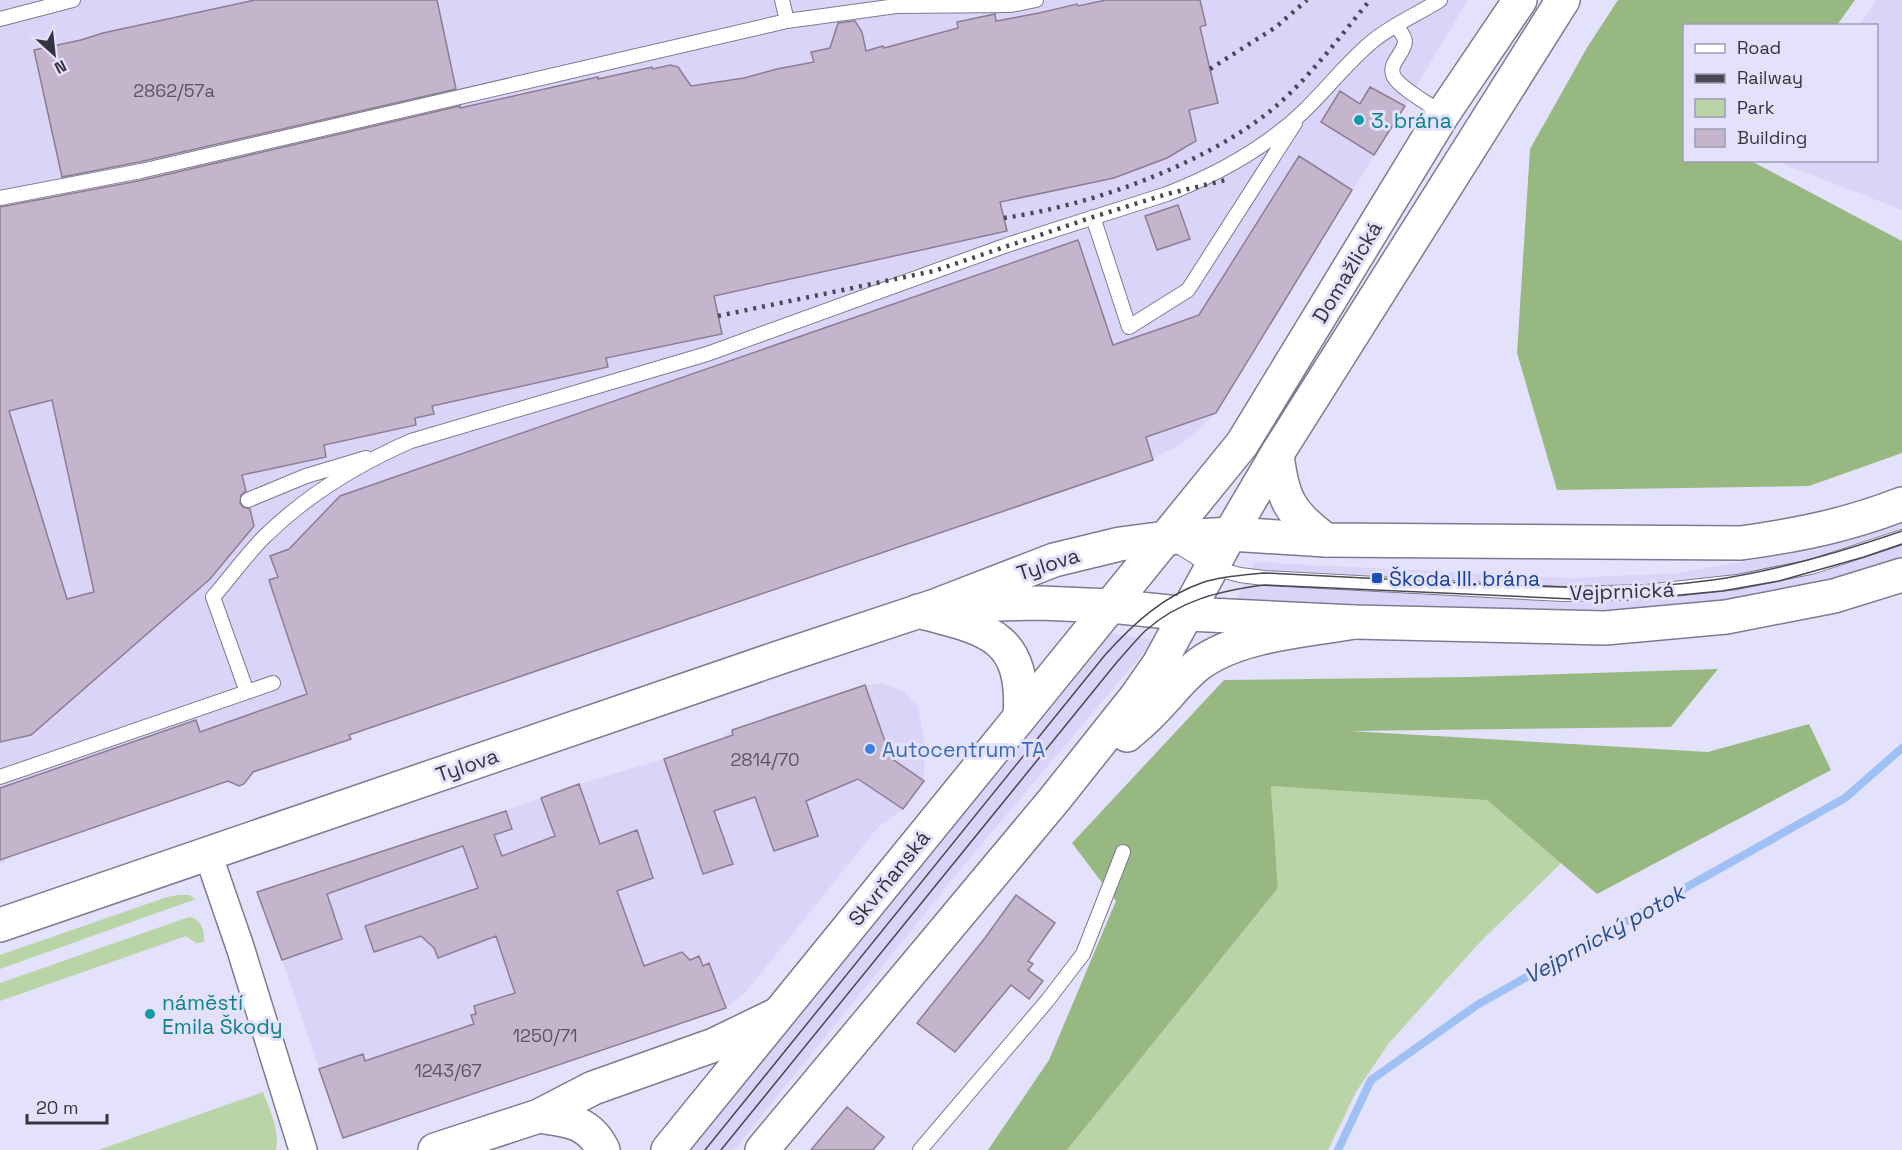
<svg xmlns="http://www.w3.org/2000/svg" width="1902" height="1150" font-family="'Space Grotesk',sans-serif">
  <rect width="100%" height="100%" fill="#e4e1fc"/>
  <path fill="#dad5f8" d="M0,0h1468l-63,105 -189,308 -15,15 -21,16 -28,16 -803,274 -100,39 -1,6 -13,5 -5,-5 -224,78 -1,6 -5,2z
    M1877,0h25v210l-126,-49 100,-1v-134l-17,-1z
    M1902,519v37l-43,15 -81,20 -107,16 -101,4 -334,-11 19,-38 316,16 105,-5 143,-24z
    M1111,633l43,7 -190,225 -230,285h-43z
    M882,683l23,9 13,16 7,35 -1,38 -21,28 -24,17 -133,166 -20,16 -383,130 -61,-178 -25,-68 230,-75 92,-33 85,-25 57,-20 11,-9 133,-45z"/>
  <path fill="#b9d5a7" d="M1271,786l351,18 -140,136 -93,103 -33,49 -28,58h-261l211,-262z
    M178,895h11l7,4 -196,70v-14l167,-58z
    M189,917c12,1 16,14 15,25l-8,1 -10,-7 -186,65v-18z
    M263,1092c7,19 17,38 13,58h-178z"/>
  <path fill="#97b881" d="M1618,0h237l-18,25 -153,1v134l67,1 151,80v212l-93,33 -252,4 -40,-137 13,-204 58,-103z
    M1718,669l-47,58 -321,4 358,21 101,-28 22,46 -234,124 -110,-94 -216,-14 7,102 -211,262h-79l61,-90 67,-159 -44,-58 152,-163 244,-3z"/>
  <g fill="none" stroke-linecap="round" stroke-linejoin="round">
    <path stroke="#9ec0f5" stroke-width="8" d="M1338,1150l33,-70 106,-75 368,-207 57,-50"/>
  </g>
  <path fill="#c5b5cc" stroke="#8c7d92" stroke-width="1.5" fill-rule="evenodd" d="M255,0h182l19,89 -317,73 -77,15 -28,-127 47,-10 22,-7z
    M1106,0h94l6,25 -6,2 18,76 -29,7 7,31 -29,17 -53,20 -114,24 7,29 -293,65 8,38 -116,24 2,9 -176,39 2,8 -19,4 1,7 -92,20 2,12 -84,18 4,16 -5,4 -1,8 3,4 7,2 4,17 -44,53 -179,156 -31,7v-535l143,-27 317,-74v2l138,-31v2l54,-12 1,2 17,-4 8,2 13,19 53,-8 33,-9 37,-7 -3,-10 19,-4 8,-25 17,-2 7,11 4,19 17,-5 1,2 74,-20 -1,-6 38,-8 1,7 43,-8 38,-9 1,2zM52,400l42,192 -27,7 -58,-188z
    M1370,87l35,19 -31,49 -53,-33 19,-31 20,13z
    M1299,156l53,34 -136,223 -70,24 7,23 -804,275 2,4 -98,33 -9,12 -5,2 -11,-5 -228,79v-72l196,-68 4,12 107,-38 -38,-114 9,-3 -8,-21 19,-7 51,-53 738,-256 35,105 61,-21 25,-9z
    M1178,205l12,34 -33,11 -12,-34z
    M865,685l26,73 33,23 -21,28 -45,-30 -52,22 12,35 -44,15 -19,-54 -41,14 19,53 -30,10 -39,-115 69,-24 -1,-5z
    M579,784l21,60 37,-14 16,48 -36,13 27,75 38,-14 8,8 9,-4 4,10 6,-3 17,45 -383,130 -24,-69 44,-15 2,7 109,-37 -3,-9 5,-1 -2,-8 41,-13 -19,-57 -58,22 -4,-10 -13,-12 -47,16 -9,-26 113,-38 -15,-42 -136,48 15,45 -60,21 -25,-68 249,-81 6,18 -18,6 8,21 53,-20 -14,-38z
    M1016,895l39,28 -27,38 5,3 -5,6 15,11 -14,18 -18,-14 -56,67 -38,-29 68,-85z
    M847,1107l37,30 -11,13h-62z"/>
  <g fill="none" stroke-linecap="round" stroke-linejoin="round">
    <defs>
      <path id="service" d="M782,0l5,21
        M0,19l73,-19
        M1396,25c3,5 9,11 9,17 -1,12 -18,22 -11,35 6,11 38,29 49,37
        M0,198l141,-27 646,-150 109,-15 115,-1 25,-5
        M1093,217l36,110 59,-37 107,-167
        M248,500l58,-24 60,-18
        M1175,544l38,24 27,7 24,3 299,16 83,-2 91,-10 74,-15 91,-30
        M247,692l-34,-95c17,-19 33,-42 51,-60 41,-40 94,-73 147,-96l296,-87 300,-109 160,-51c49,-19 98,-46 136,-82 24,-23 45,-51 71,-72 20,-16 44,-26 66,-40
        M0,777l273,-94
        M920,1150l127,-149 36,-47 40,-102"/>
      <path id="minor" d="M208,854l32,93 63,203"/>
      <path id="tertiary" d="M958,605l82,-2 71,3
        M0,925l784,-269 151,-50 119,-46 66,-16 46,-6
        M539,1116c28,4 50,5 64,34
        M435,1150l104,-34 54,-28 121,-43 64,-31"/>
      <path id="secondary" d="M1166,538l64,-4 96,6 415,3c58,-8 107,-18 161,-39
        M1111,606l77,8 166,8 251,6 121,-11 108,-21 68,-21"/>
      <path id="primary" d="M1277,454c5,44 12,59 49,86
        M918,611c68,18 108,23 102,106
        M1127,735c9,-8 19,-16 27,-25 15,-15 28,-33 45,-46 41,-30 106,-33 155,-42
        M668,1150l574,-706 201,-330 77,-114
        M762,1150l292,-350 82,-103 23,-33 71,-130 47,-80 286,-454"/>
    </defs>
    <use href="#service" stroke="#7d7a92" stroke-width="16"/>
    <use href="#minor" stroke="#7d7a92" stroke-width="30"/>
    <use href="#tertiary" stroke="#7d7a92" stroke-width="36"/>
    <use href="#secondary" stroke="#7d7a92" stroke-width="36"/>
    <use href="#primary" stroke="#7d7a92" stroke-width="36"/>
    <use href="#service" stroke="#fff" stroke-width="14"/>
    <use href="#minor" stroke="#fff" stroke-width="27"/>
    <use href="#tertiary" stroke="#fff" stroke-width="33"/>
    <use href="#secondary" stroke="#fff" stroke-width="33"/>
    <use href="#primary" stroke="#fff" stroke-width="33"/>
    <path stroke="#4a4854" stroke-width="1.5" d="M705,1150l400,-495c28,-31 58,-59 99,-73 19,-6 39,-7 59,-9 73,3 146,7 218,11 82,4 164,7 245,-6 61,-10 118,-27 176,-47
      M721,1150l396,-488c9,-10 18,-21 28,-31 35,-31 74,-40 119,-46l309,14 55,1 94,-9 57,-10 85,-24 38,-13"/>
    <path stroke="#4a4854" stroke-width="4.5" stroke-dasharray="3 6" stroke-linecap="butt" d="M1210,69l66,-42 31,-27
      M1004,218c87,-13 195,-51 265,-106 39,-32 69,-73 101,-112
      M718,316l216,-45 159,-54 74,-23 59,-14"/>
  </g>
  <g fill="#0f9aa8" stroke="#e4e1fc" stroke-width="2">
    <circle cx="1359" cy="120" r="6"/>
    <circle cx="150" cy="1014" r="6"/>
  </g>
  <rect fill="#1a4fb4" stroke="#e4e1fc" stroke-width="2" x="1371" y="572" width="12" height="12" rx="3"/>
  <circle fill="#3f7fe0" stroke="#e4e1fc" stroke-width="2" cx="870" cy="749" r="6"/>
  <g text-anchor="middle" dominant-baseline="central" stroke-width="6" stroke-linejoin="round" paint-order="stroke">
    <g font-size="18" fill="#595462">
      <text x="174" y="90">2862/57a</text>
      <text x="765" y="759">2814/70</text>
      <text x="545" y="1035">1250/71</text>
      <text x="448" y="1070">1243/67</text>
    </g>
    <g font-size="21" fill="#0d838f" stroke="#e4e1fc" text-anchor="start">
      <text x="1371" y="120">3. brána</text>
      <text x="162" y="1002">náměstí<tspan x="162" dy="24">Emila Škody</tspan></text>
    </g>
    <g font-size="21" fill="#35343e" stroke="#e4e1fc">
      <text transform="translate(1347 272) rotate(-59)">Domažlická</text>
      <text transform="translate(1048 564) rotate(-18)">Tylova</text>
      <text transform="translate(1622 591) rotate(-2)">Vejprnická</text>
      <text transform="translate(467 765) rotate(-19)">Tylova</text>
      <text transform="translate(889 878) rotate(-51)">Skvrňanská</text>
    </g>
    <g font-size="21" fill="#164399" stroke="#e4e1fc" text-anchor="start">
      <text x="1389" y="578">Škoda III. brána</text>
    </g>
    <g font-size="21" fill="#366cbe" stroke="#e4e1fc" text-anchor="start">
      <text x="882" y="749">Autocentrum TA</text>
    </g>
    <g font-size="22" font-style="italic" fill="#264e8d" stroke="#e4e1fc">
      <text transform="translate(1604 934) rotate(-29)">Vejprnický potok</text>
    </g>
  </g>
  <rect x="1683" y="24" width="195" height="138" fill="#e4e1fc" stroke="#9e9cb0" stroke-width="1.5"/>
  <rect x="1695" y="44" width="30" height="9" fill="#ffffff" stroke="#9e9cb0" stroke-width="1.5"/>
  <text x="1737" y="54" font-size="18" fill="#35343e">Road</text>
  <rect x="1695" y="74" width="30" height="9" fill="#4a4854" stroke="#9e9cb0" stroke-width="1.5"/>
  <text x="1737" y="84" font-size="18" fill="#35343e">Railway</text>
  <rect x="1695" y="99" width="30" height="18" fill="#b9d5a7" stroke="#9e9cb0" stroke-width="1.5"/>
  <text x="1737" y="114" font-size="18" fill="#35343e">Park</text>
  <rect x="1695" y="129" width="30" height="18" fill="#c5b5cc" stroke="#9e9cb0" stroke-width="1.5"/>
  <text x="1737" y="144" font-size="18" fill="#35343e">Building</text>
  <g transform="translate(54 54) rotate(153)" stroke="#e4e1fc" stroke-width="4.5" paint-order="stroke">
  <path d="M0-4.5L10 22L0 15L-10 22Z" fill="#35343e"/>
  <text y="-9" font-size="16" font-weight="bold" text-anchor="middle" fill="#35343e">N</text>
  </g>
  <path d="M27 1114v9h80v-9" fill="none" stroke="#35343e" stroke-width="3"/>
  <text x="36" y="1114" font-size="18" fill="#35343e" stroke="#e4e1fc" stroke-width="4.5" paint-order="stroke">20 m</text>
</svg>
